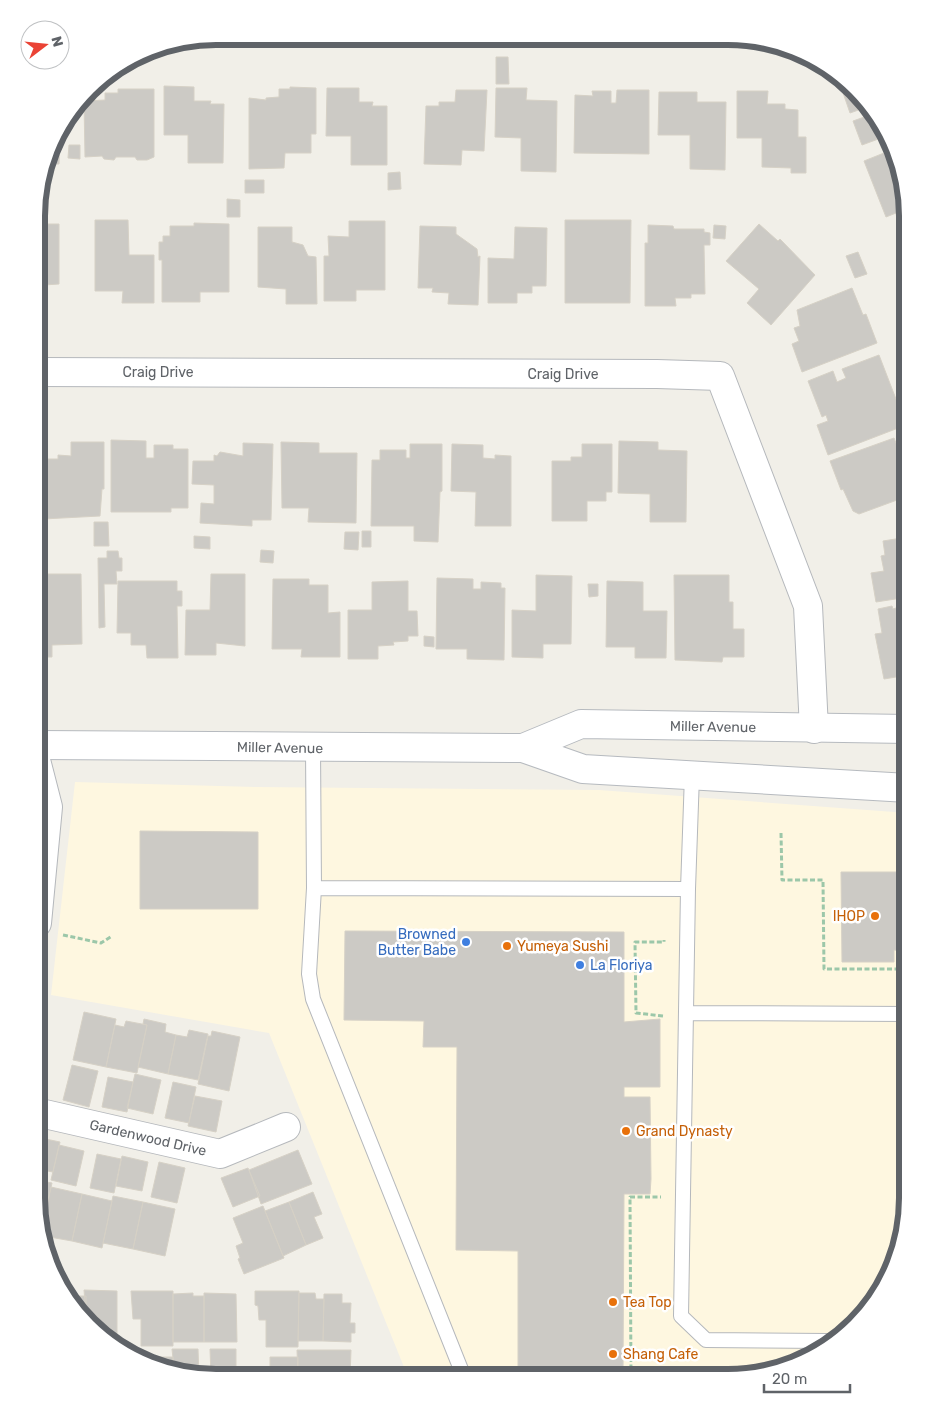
<svg xmlns="http://www.w3.org/2000/svg" width="944" height="1414" font-family="Rubik,sans-serif">
  <rect width="100%" height="100%" fill="#f1efe8"/>
  <path fill="#fef7e0" d="M75,782l180,5 344,3 309,23 -1,397 -9,46 -27,51 -74,57 -69,14 -320,-1 -139,-344 -218,-38z"/>
  <path fill="#cccac5" stroke="#d6d1c6" d="M496,57h12l1,27h-13z
    M842,79l22,29 -14,5 -11,-32z
    M164,86l30,1v14h17l-1,3h14l-1,59h-35v-28h-24z
    M290,87l26,1v46h-5v19h-26l-1,15 -35,1v-71l17,2v-2l13,-1v-8h11z
    M327,88h32v14h14l-1,4h15v59h-36v-29h-25z
    M496,88h31l-1,12 31,1 -1,71 -35,-1v-33l-26,-1z
    M118,89h36v68l-7,3h-10l-2,-3h-19l-2,3 -10,-1 -2,-3 -17,1 -1,-56 21,-1v-7h13z
    M456,90h31l-3,61 -22,-1 -1,15 -37,-1 2,-58h13v-4h16z
    M617,90h32v64l-75,-1 1,-58 18,1 -1,-5h19v12h5z
    M737,91h31l-1,13h18v5l13,1v27h8v36h-15v-5l-29,-1v-29h-25z
    M659,92h38v10h29l-1,68 -35,-1v-34h-32z
    M870,115l14,19 -4,2 1,2 -19,7 -9,-24z
    M64,122v6h-4l-1,36h-12l13,-38z
    M69,145h11v14l-12,-1z
    M894,149l12,60 -20,8 -22,-56z
    M400,172l1,17 -13,1v-17z
    M245,180h19v13h-19z
    M227,199l13,1v17h-13z
    M95,220h33l1,35h25v48h-32l1,-12h-28z
    M565,220h66l-1,83h-65z
    M349,221h36v69h-29v11h-32v-45h5l-1,-20 21,1z
    M194,223l35,1v68h-29v10h-38v-42h-3v-18h4v-6h7v-10h24z
    M38,224h21v60l-15,1v4h-6z
    M759,224l19,17 2,-2 35,36 -44,50 -24,-22 12,-14 -33,-28z
    M648,225l25,1 1,3h30v3l6,1v12h-6l1,49h-14v4h-16l1,8h-31v-63h3z
    M714,225l12,1 -1,13 -12,-1z
    M420,226l36,1v7l21,15 1,8 2,-1 -2,49 -30,-1 1,-11 -17,-1 1,-4h-15z
    M258,227h34v15l11,3 5,11 8,1 1,47h-31v-15l-28,-2z
    M515,227l32,1 -1,58h-14v7h-15v10h-29v-45l26,1z
    M908,245v27l-9,-23z
    M858,252l9,22 -12,4 -9,-22z
    M852,288l11,27 3,-1 11,29 -75,29 -10,-28 7,-3 -5,-13 6,-2 -3,-16z
    M879,355l27,70 -78,30 -11,-30 11,-4 -2,-6 -4,2 -14,-36 25,-10 4,11 9,-4 -4,-9z
    M894,438l9,23 5,-2v37l-49,18 -6,-3 -10,-22 -2,1 -11,-29z
    M111,440l35,1v17h8v-13h19v4h15v59h-17v4h-60z
    M619,441l39,1v8l29,1 -1,71h-36v-28l-32,-1z
    M71,442h33v47h-2l-2,27 -57,3 1,-60h14v-4l13,1z
    M281,442l38,1v10h38l-1,70 -48,-1 1,-14h-27z
    M243,443l30,1 -2,76h-19v6l-52,-3 1,-20 13,1v-19l-22,-1 1,-23h21v-6l3,1 3,-4 23,4z
    M410,444h32v47l-2,1 -2,50 -24,-1v-15h-43l1,-66h8v-10h26v8h4z
    M452,444l31,1v13l12,1v-4l16,1v70h-36l1,-34 -25,-1z
    M582,444h30v48h-6v9h-19v20h-35v-60h19v-4h11z
    M94,522h14l1,24h-15z
    M362,531h9v16h-9z
    M345,532h14l-1,18 -14,-1z
    M194,536l16,1v12l-16,-1z
    M908,537v60l-32,5 -5,-29 13,-2 -3,-15 4,-1 -2,-14z
    M261,550l13,1 -1,12 -13,-1z
    M107,551h11l1,7h3v13h-6l1,13h-13l1,43 -6,1 -1,-70h9z
    M46,574h35l1,70 -30,1v12h-15v-48h9z
    M211,574h34v72l-29,-3v12h-31l1,-45h24z
    M536,575l36,1 -1,68h-28v14l-31,-1v-47l24,1z
    M674,575h55v27h4v27h11v28h-21l-1,5 -47,-2z
    M437,578l36,1v10h8v-7l20,1v5h4l-1,72 -37,-1v-10h-31z
    M273,579h36v6h19v28l12,-1v45h-39l1,-8h-30z
    M118,581h59v10h5v15h-5l1,52h-31l-1,-13h-15v-12h-14z
    M408,581v30h9l1,25h-10v5l-15,1 1,3 -16,1v13h-30v-49h24v-28z
    M607,581l36,1v29h24l-1,47h-31v-11h-29z
    M588,584h10v12l-9,1z
    M908,604v71l-24,4 -9,-45 7,-1 -4,-24 14,-3 1,3z
    M424,636l10,1v10l-10,-1z
    M140,831l118,1v77h-118z
    M841,872h56v10h10v69l-13,-1v12h-52z
    M345,931l279,1v90l36,-3v68h-36v10h26l1,82 -1,15h-26l-1,183h-105v-126l-62,-1 1,-203h-34l1,-26 -80,-1z
    M84,1012l32,7 -10,48 -33,-7z
    M144,1019l22,5 -1,8 11,3 -8,39 -30,-7 9,-42 -4,-1z
    M126,1021l21,4 -10,48 -31,-6 9,-42 9,2z
    M189,1030l19,4 -10,46 -30,-6 8,-39 11,2z
    M212,1031l28,6 -11,54 -31,-7 10,-48h3z
    M72,1065l26,6 -9,36 -26,-7z
    M135,1074l26,6 -8,34 -26,-6z
    M108,1077l25,5 -6,30 -25,-5z
    M173,1082l23,5 -7,36 -24,-5z
    M195,1096l27,5 -6,31 -28,-6z
    M36,1137l24,5 -7,30 -17,-3z
    M59,1145l25,6 -8,35 -25,-6z
    M298,1150l14,34 -51,20 -12,-34z
    M97,1154l24,5 -7,34 -24,-5z
    M122,1156l26,6 -6,29 -26,-5z
    M159,1162l26,6 -8,35 -26,-6z
    M248,1168l12,28 -27,11 -12,-29z
    M36,1180l16,3 -10,45 -6,-30z
    M51,1187l31,7 -10,47 -28,-5 -2,-8z
    M313,1192l9,22 -8,3 9,21 -17,7 -17,-43z
    M82,1194l30,7 -10,47 -30,-7z
    M113,1196l30,6 -10,47 -30,-6z
    M143,1202l32,7 -10,47 -32,-7z
    M289,1202l17,43 -23,11 -18,-45z
    M263,1206l21,52 -40,16 -6,-15 2,-1 -4,-12 7,-3 -10,-25z
    M68,1290h6l-1,6h13v18z
    M84,1290l33,1v48h-11l-20,-25z
    M131,1291h42v55h-32v-27h-8z
    M255,1291h44l-1,56h-32v-27h-7l-1,-14 -3,-1z
    M193,1293v3h11v46h-31v-48z
    M204,1293l32,1 1,48h-33z
    M299,1293h16l1,6h8l-1,42h-25z
    M324,1294h18v9h9l-1,20h5v10h-4v9l-28,-1z
    M172,1349h26l1,27h-6l-19,-8z
    M210,1349h26v27h-25z
    M297,1350h54l-1,27h-52z
    M146,1357h27l1,11z
    M270,1357h28v20l-28,-1z"/>
  <g fill="none" stroke-linecap="round" stroke-linejoin="round">
    <defs>
      <path id="service" d="M313,748l1,140 -5,86 4,25 151,378
        M692,775l-4,114 -7,427 25,24 121,1
        M314,888l374,1
        M687,1013l220,1"/>
      <path id="minor" d="M38,372l619,2 63,2 88,230 6,123
        M37,923l11,-116 -11,-43
        M36,1112l184,42 66,-27"/>
      <path id="secondary" d="M37,745l486,3 60,21 325,19
        M523,748l58,-24 327,5"/>
    </defs>
    <use href="#service" stroke="#b5b8bc" stroke-width="16"/>
    <use href="#minor" stroke="#b5b8bc" stroke-width="30"/>
    <use href="#secondary" stroke="#b6babf" stroke-width="30"/>
    <path stroke="#9cc7a9" stroke-width="3" stroke-dasharray="5 2.5" stroke-linecap="butt" d="M781,833l1,47h41l1,89h83
      M63,935l38,8 11,-7
      M663,1016l-27,-3 -1,-71h29v-2
      M631,1377l-1,-180h31"/>
    <use href="#service" stroke="#fff" stroke-width="14"/>
    <use href="#minor" stroke="#fff" stroke-width="28"/>
    <use href="#secondary" stroke="#fff" stroke-width="28"/>
  </g>
  <g fill="#e8710a" stroke="#fff" stroke-width="2">
    <circle cx="875" cy="916" r="5"/>
    <circle cx="507" cy="946" r="5"/>
    <circle cx="626" cy="1131" r="5"/>
    <circle cx="613" cy="1302" r="5"/>
    <circle cx="613" cy="1354" r="5"/>
  </g>
  <g fill="#3f7fe0" stroke="#fff" stroke-width="2">
    <circle cx="466" cy="942" r="5"/>
    <circle cx="580" cy="965" r="5"/>
  </g>
  <g text-anchor="middle" dominant-baseline="central" stroke-width="5" stroke-linejoin="round" paint-order="stroke">
    <g font-size="14" fill="#5f6368" stroke="#fff">
      <text x="158" y="372">Craig Drive</text>
      <text x="563" y="374">Craig Drive</text>
      <text transform="translate(713 727) rotate(1)">Miller Avenue</text>
      <text transform="translate(280 748) rotate(1)">Miller Avenue</text>
      <text transform="translate(148 1138) rotate(13)">Gardenwood Drive</text>
    </g>
    <g font-size="14" fill="#c56008" stroke="#fff" text-anchor="start">
      <text x="865" y="916" text-anchor="end">IHOP</text>
      <text x="517" y="946">Yumeya Sushi</text>
      <text x="636" y="1131">Grand Dynasty</text>
      <text x="623" y="1302">Tea Top</text>
      <text x="623" y="1354">Shang Cafe</text>
    </g>
    <g font-size="14" fill="#366cbe" stroke="#fff" text-anchor="end">
      <text x="456" y="934">Browned<tspan x="456" dy="16">Butter Babe</tspan></text>
      <text x="590" y="965" text-anchor="start">La Floriya</text>
    </g>
  </g>
  <path d="M0 0H944V1414H0ZM216 45H728A171 171 0 0 1 899 216V1198A171 171 0 0 1 728 1369H216A171 171 0 0 1 45 1198V216A171 171 0 0 1 216 45Z" fill="#fff" fill-rule="evenodd"/>
  <path fill="none" stroke="#5f6368" stroke-width="6" d="M216 45H728A171 171 0 0 1 899 216V1198A171 171 0 0 1 728 1369H216A171 171 0 0 1 45 1198V216A171 171 0 0 1 216 45Z"/>
  <g transform="translate(45 45) rotate(74)"><circle r="24" fill="#ffffff" stroke="#bfc1c3"/>
  <path d="M0-4L9 19L0 12L-9 19Z" fill="#ea4335"/>
  <text y="-8" font-size="14" font-weight="bold" text-anchor="middle" fill="#5f6368">N</text>
  </g>
  <path d="M764 1384v8h86v-8" fill="none" stroke="#5f6368" stroke-width="2.5"/>
  <text x="772" y="1384" font-size="15" fill="#5f6368" stroke="#ffffff" stroke-width="4" paint-order="stroke">20 m</text>
</svg>
